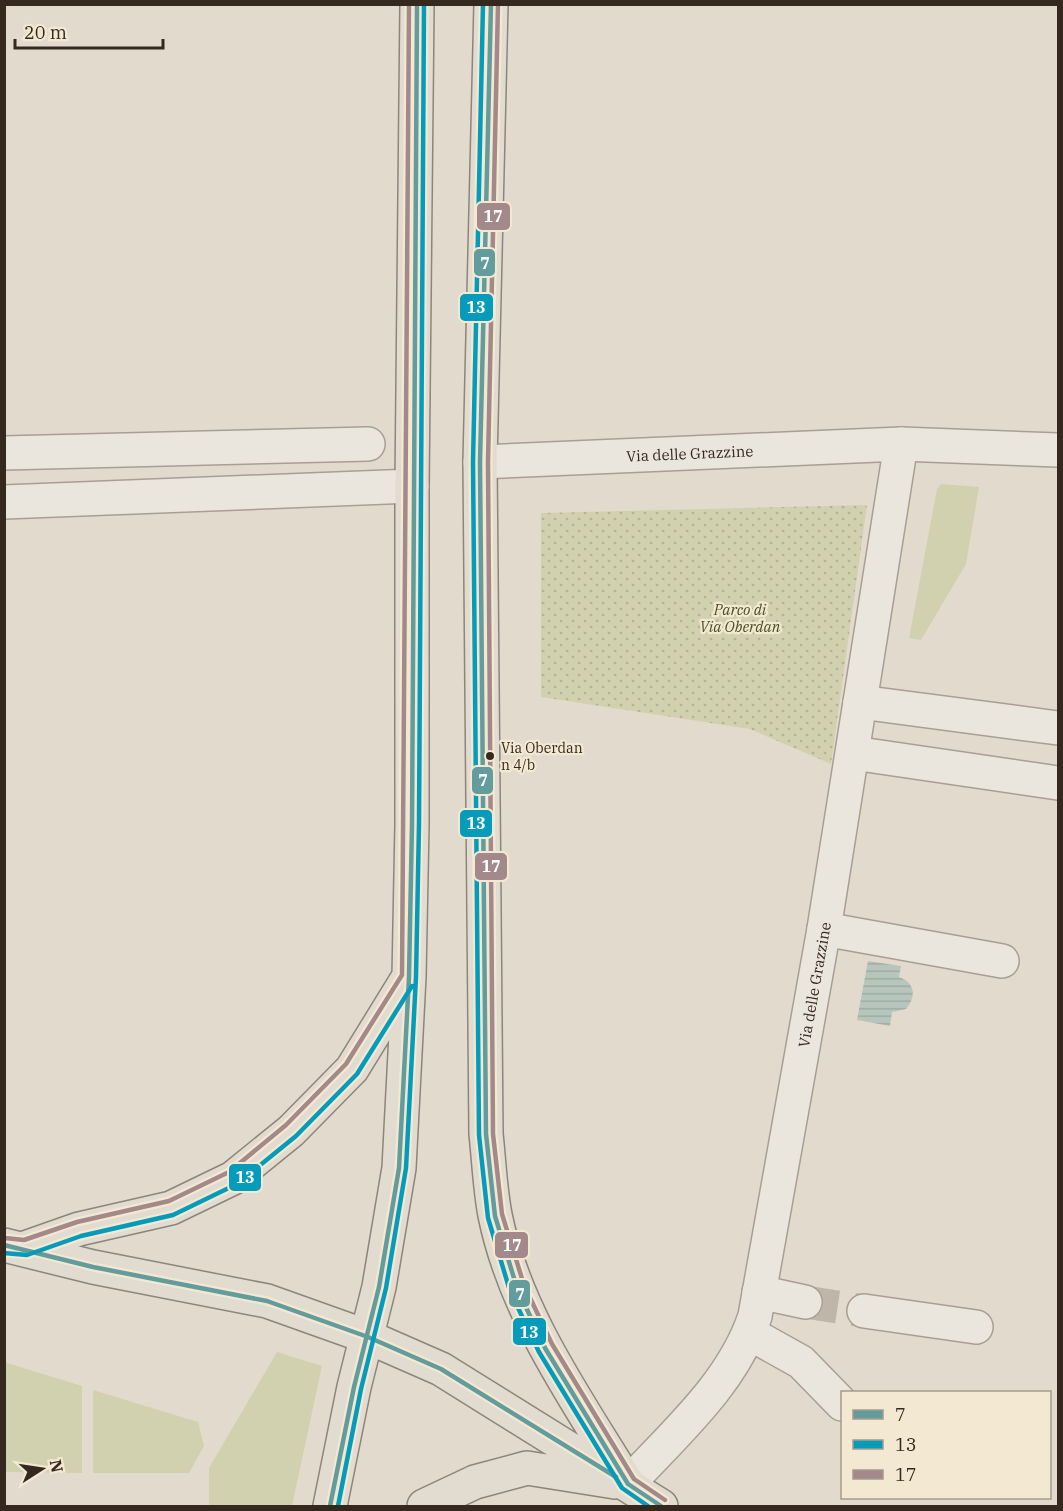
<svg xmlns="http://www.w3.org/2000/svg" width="1063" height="1511" font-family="'IBM Plex Serif',serif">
  <defs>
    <pattern id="park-dots" width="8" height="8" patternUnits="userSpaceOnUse" patternTransform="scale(1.5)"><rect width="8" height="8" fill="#d2d1af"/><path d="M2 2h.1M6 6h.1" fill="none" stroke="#b5b396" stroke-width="1.8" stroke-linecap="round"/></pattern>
    <pattern id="water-rules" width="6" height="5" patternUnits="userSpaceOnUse" patternTransform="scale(1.5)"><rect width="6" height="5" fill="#b7c6bd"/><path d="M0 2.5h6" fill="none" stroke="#9eaaa2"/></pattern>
  </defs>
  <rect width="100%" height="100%" fill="#e2dacc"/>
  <path fill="#d2d1af" d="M941,484l38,3 -13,77 -45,76 -12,-2 28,-149z
    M277,1352l45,14 -30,140h-83v-38z
    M4,1362l78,24v87l-77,-1z
    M93,1390l105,32 6,24 -15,27h-96z"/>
  <path fill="url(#park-dots)" d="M867,505l-36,259 -81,-35 -209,-32v-184z"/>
  <path fill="url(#water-rules)" d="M868,961l33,5 -2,11c17,6 17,20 7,32l-14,3 -2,14 -33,-6z"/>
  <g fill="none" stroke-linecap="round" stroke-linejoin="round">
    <path stroke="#bfb6a9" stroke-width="33" stroke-dasharray="33 16" stroke-linecap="butt" d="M805,1302l59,9"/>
    <defs>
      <g id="minor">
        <path d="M4,453l364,-9"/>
        <path id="s1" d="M480,462l421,-18 157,6"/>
        <path d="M4,502l408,-16"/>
        <path d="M860,702l198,26"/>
        <path d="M853,753l205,30"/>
        <path d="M824,929l178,32"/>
        <path d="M759,1292l46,10"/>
        <path d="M864,1311l112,16"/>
        <path d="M749,1333l52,29 41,42"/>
        <path id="s2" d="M628,1484c47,-51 105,-101 127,-168l69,-387 77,-485"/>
      </g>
      <path id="major" d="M491,4l-11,458 6,672c3,27 4,55 9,81 20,99 82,185 133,269
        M4,1245l89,22 174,34 101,36 73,32 220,137
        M25,1248l54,-19 92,-21 62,-30 58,-47 61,-62 56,-91
        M330,1506l24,-119 25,-100 20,-119 10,-191 3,-153v-338l5,-482
        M424,1506l51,-24 52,-14 88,14"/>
    </defs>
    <use href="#minor" stroke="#a79f95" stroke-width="36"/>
    <use href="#major" stroke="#8d857c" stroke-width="36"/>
    <use href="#minor" stroke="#eae6de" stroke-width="33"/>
    <use href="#major" stroke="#e2dbcf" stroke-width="33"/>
    <defs>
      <path id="bus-1" d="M491,4l-11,458 6,672 9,82 22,72 28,60 83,136 33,22
        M4,1245l89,22 174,34 101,36 73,32 175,108
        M330,1506l24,-119 25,-100 20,-119 10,-191 3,-153 5,-820"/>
      <path id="bus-2" d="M483,4l-10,458 6,673 9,83 22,73 29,61 83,136 26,18
        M4,1253l23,2 54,-19 92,-21 64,-31 59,-48 61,-62 55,-88
        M338,1506l23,-117 25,-101 20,-120 10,-191 3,-153 5,-820"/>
      <path id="bus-3" d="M498,4l-10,458 5,672 9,80 22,71 28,59 82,135 31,21
        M5,1238l19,2 53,-18 92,-21 60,-29 57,-47 60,-61 56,-89 7,-971"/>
    </defs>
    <use href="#bus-1" stroke="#f3e8d2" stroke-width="9"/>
    <use href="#bus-2" stroke="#f3e8d2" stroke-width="9"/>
    <use href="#bus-3" stroke="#f3e8d2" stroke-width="9"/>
    <use href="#bus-1" stroke="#639c9c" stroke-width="4.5"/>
    <use href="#bus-2" stroke="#059cbc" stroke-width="4.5"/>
    <use href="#bus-3" stroke="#a38989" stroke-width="4.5"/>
  </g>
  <circle fill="#35281e" stroke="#f3e8d2" stroke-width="2" cx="490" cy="756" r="5"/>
  <g text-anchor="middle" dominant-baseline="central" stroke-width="4.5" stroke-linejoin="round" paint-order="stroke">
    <g font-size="14" fill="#35281e" stroke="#f3e8d2" text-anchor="start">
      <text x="501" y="748">Via Oberdan<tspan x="501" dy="17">n 4/b</tspan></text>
    </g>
    <g font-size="15" fill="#35281e" stroke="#f3e8d2">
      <text stroke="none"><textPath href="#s1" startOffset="210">Via delle Grazzine</textPath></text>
      <text stroke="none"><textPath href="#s2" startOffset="549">Via delle Grazzine</textPath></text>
    </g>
    <g font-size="15" font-style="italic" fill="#485026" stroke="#f3e8d2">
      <text x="740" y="609">Parco di<tspan x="740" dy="17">Via Oberdan</tspan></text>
    </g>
  </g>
  <g stroke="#f3e8d2" stroke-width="2">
    <rect x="476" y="202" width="35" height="29" rx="6" fill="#a38989"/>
    <rect x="473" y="248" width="23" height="29" rx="6" fill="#639c9c"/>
    <rect x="459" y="293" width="35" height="29" rx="6" fill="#059cbc"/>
    <rect x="471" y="766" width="23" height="29" rx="6" fill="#639c9c"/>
    <rect x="459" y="809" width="34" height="29" rx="6" fill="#059cbc"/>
    <rect x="474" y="852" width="34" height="29" rx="6" fill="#a38989"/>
    <rect x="228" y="1163" width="34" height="29" rx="6" fill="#059cbc"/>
    <rect x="494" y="1231" width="35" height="28" rx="6" fill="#a38989"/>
    <rect x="508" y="1279" width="23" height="29" rx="6" fill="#639c9c"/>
    <rect x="512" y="1317" width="35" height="29" rx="6" fill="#059cbc"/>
  </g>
  <g font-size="16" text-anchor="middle" font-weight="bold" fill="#fff">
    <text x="493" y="222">17</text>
    <text x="485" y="269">7</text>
    <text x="476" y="313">13</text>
    <text x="483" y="786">7</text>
    <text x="476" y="829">13</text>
    <text x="491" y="872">17</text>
    <text x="245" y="1183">13</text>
    <text x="512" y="1251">17</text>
    <text x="520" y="1300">7</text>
    <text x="529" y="1338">13</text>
  </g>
  <rect width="1063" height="1511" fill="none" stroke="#35281e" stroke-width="12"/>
  <rect x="841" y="1391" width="210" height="108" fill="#f3e8d2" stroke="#a79b8a" stroke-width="1.5"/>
  <rect x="853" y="1410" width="30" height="9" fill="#639c9c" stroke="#a79b8a" stroke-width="1.5"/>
  <text x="895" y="1421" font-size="18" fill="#35281e">7</text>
  <rect x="853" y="1440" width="30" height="9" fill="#059cbc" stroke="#a79b8a" stroke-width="1.5"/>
  <text x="895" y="1451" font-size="18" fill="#35281e">13</text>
  <rect x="853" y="1470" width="30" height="9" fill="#a38989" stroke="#a79b8a" stroke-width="1.5"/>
  <text x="895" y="1481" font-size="18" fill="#35281e">17</text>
  <g transform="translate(42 1469) rotate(78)" stroke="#f3e8d2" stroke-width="4.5" paint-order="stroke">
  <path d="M0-4.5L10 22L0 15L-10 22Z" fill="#35281e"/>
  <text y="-9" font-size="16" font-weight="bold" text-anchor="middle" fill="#35281e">N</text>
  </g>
  <path d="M15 39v9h148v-9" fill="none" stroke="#35281e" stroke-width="3"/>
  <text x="24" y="39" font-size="18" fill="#35281e" stroke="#f3e8d2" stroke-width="4.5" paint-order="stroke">20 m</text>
</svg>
